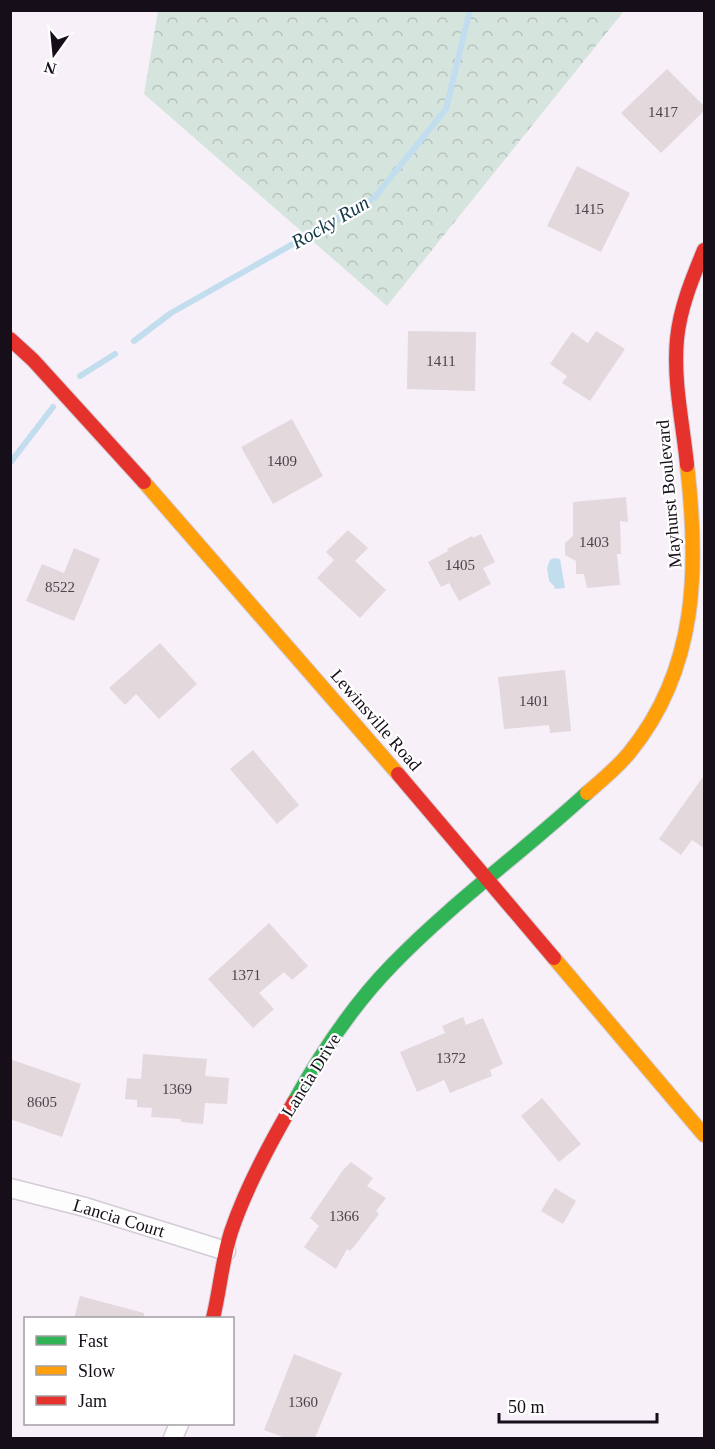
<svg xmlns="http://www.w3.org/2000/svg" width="715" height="1449" font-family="'Times New Roman',serif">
  <defs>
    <pattern id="forest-crowns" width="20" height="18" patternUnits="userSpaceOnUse" patternTransform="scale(1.5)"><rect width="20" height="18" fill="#d5e5dd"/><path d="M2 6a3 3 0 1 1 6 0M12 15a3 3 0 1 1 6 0" fill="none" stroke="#b6c3bd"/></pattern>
  </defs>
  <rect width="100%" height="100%" fill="#f7f0f9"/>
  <path fill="url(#forest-crowns)" d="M158,11v-1l466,1 -237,295 -243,-212z"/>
  <path fill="#c2deee" d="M554,558l6,1 5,29 -10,1 -1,-3 -5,-5 -2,-13 3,-8z"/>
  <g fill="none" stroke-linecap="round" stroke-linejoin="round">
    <path stroke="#c2deee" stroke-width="6" d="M134,341l37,-28 203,-115 72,-89 24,-99
      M80,376l35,-22
      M10,463l43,-56"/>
  </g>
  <path fill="#e3d8dc" d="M667,69l38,38v3l-44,43 -40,-40z
    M577,166l53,27 -29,59 -54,-26z
    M408,331l68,1 -1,59 -68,-2z
    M596,331l29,18 -35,52 -28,-18 5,-7 -17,-12 22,-32 16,11z
    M292,419l31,57 -50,28 -32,-57z
    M626,497l2,25 -8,-1 1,33h-4l3,31 -33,3 -3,-14h-8v-13l-11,-6v-12l8,-7v-34z
    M348,530l20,18 -13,13 31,29 -26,28 -43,-40 17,-18 -8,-8z
    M481,534l14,28 -12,6 8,16 -32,17 -10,-18 -8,4 -13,-25 20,-11 -1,-2 25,-13 1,2z
    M74,548l26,11 -26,62 -48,-20 16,-37 22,9z
    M160,643l37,41 -38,35 -23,-25 -11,11 -16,-17z
    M565,670l6,61 -21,2 -1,-8 -45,4 -6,-52z
    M253,750l46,55 -22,19 -47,-55z
    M705,774v75l-13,-9 -11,15 -22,-16z
    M269,923l39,43 -16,14 -8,-8 -25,21 15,16 -21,19 -45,-49z
    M463,1017l3,8 17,-7 20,46 -13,6 2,6 -42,17 -6,-13 -27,12 -17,-40 45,-19 -3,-7z
    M143,1054l64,5 -2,17 24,2 -2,26 -22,-1 -2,21 -22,-2v-3l-30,-2 1,-9 -15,-1v-7l-12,-1 2,-21 14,1z
    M10,1059l71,25 -19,53 -52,-18z
    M542,1098l39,46 -22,18 -38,-46z
    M351,1162l22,16 -6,8 19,12 -10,13 3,3 -23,30 -6,7 -3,-2 -11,20 -32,-22 15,-21 -9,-8 33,-48z
    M555,1188l21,13 -13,23 -22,-13z
    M80,1296l64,17v5h-70z
    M294,1354l48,19 -27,65h-30l-21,-8z"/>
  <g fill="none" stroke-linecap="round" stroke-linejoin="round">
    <defs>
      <path id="street" d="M10,1188l75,19 141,44
        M173,1438l6,-14"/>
      <path id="fast" d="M294,1102c27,-49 59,-97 98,-137 60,-62 132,-114 195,-172"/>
      <path id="slow" d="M144,482l254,292
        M587,793c15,-13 31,-26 43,-41 68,-84 69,-185 57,-287
        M554,958l150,177"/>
      <path id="jam" d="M10,339l23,21 111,122
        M687,465c-4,-41 -14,-84 -10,-126 3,-31 15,-60 27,-89
        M398,774l156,184
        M213,1318c7,-28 9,-58 18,-86 15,-45 39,-89 63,-130"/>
    </defs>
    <use href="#street" stroke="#d3ccd6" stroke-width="21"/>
    <use href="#fast" stroke="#d3ccd6" stroke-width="16"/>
    <use href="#slow" stroke="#d3ccd6" stroke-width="16"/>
    <use href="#jam" stroke="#d3ccd6" stroke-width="16"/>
    <use href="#street" stroke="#fefdfe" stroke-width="18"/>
    <use href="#fast" stroke="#30b455" stroke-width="14"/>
    <use href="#slow" stroke="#ff9f0a" stroke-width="14"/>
    <use href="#jam" stroke="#e5322d" stroke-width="14"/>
  </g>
  <g text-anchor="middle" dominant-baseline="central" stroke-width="4.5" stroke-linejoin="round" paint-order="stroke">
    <g font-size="15" fill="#4c434c">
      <text x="663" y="112">1417</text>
      <text x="589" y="209">1415</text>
      <text x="441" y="361">1411</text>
      <text x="282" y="461">1409</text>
      <text x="594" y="542">1403</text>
      <text x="460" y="565">1405</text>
      <text x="60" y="587">8522</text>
      <text x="534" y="701">1401</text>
      <text x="246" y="975">1371</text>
      <text x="451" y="1058">1372</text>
      <text x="177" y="1089">1369</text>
      <text x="42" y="1102">8605</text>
      <text x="344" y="1216">1366</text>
      <text x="303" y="1402">1360</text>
    </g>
    <g font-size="18" fill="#160f19" stroke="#fff">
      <text transform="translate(669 494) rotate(-95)">Mayhurst Boulevard</text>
      <text transform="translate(376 720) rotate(49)">Lewinsville Road</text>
      <text transform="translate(311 1075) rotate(-58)">Lancia Drive</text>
      <text transform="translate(119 1218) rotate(17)">Lancia Court</text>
    </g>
    <g font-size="20" font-style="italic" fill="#123947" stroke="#fff">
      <text transform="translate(330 222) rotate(-30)">Rocky Run</text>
    </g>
  </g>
  <rect width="715" height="1449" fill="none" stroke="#160f19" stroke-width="24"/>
  <rect x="24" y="1317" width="210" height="108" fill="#ffffff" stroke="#a29fa3" stroke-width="1.5"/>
  <rect x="36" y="1336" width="30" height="9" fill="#30b455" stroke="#a29fa3" stroke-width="1.5"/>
  <text x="78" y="1347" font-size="18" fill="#160f19">Fast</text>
  <rect x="36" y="1366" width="30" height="9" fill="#ff9f0a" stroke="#a29fa3" stroke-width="1.5"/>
  <text x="78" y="1377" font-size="18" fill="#160f19">Slow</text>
  <rect x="36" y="1396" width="30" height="9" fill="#e5322d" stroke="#a29fa3" stroke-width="1.5"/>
  <text x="78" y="1407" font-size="18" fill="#160f19">Jam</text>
  <g transform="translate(54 54) rotate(195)" stroke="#ffffff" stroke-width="4.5" paint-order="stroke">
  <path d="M0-4.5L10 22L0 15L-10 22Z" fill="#160f19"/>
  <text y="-9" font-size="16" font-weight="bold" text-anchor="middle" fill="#160f19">N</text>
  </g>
  <path d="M499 1413v9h158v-9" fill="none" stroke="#160f19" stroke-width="3"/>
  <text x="508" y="1413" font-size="18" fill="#160f19" stroke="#ffffff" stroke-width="4.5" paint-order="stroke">50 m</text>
</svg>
